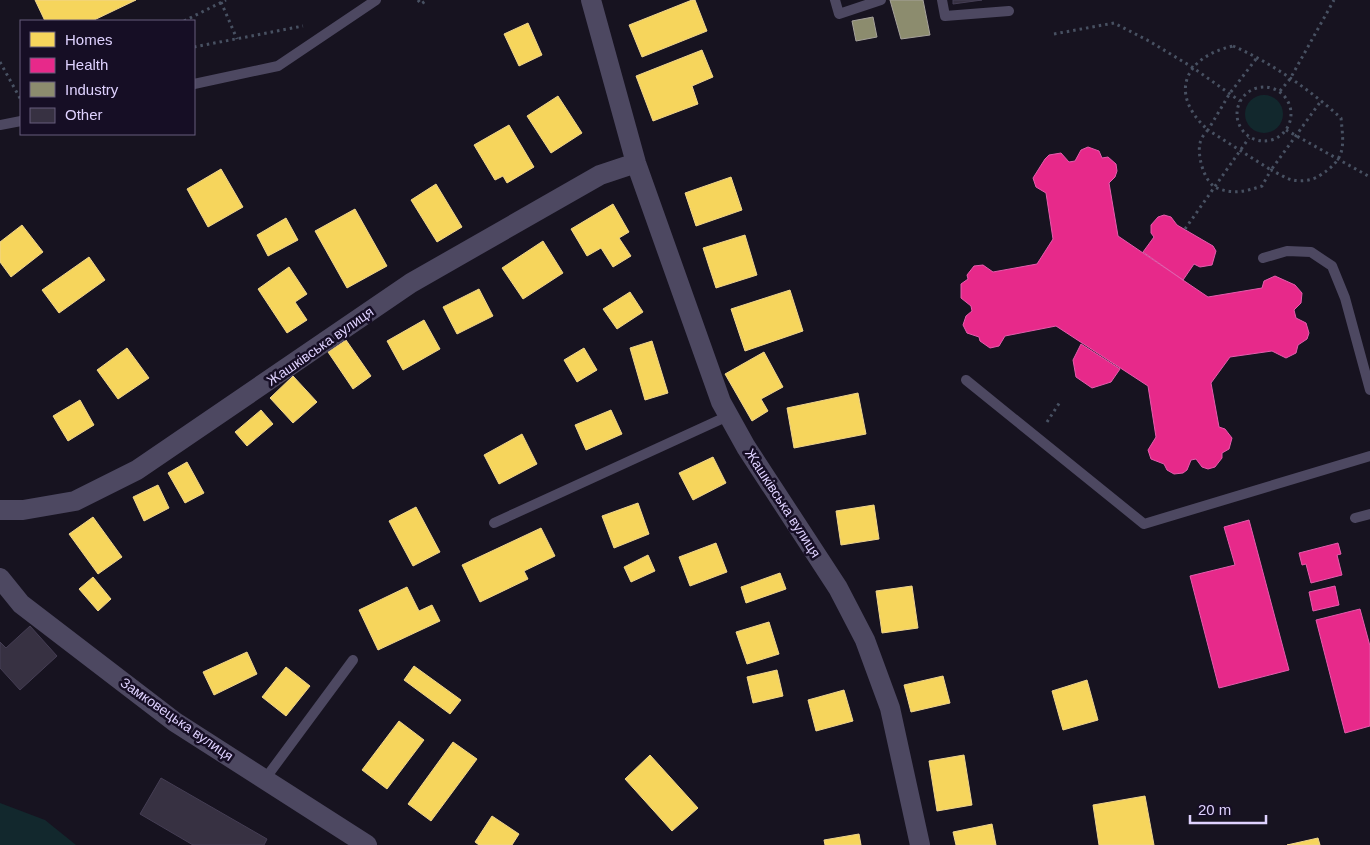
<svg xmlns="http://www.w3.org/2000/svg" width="1370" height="845" font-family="Helvetica,sans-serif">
  <rect width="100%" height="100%" fill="#171320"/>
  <path fill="#12282d" d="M1245 114a19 19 0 1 1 38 0a19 19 0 1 1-38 0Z
    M0,803l45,17 31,25h-76z"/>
  <path fill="#f6d55c" stroke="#efd48d" d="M35,0h101l-44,21h-47z
    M692,0h3l12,31 -65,26 -13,-32z
    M528,23l14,32 -23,11 -15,-32z
    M702,50l11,27 -21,9 6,18 -45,17 -17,-45z
    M558,96l24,37 -31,20 -24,-37z
    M509,125l25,42 -27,16 -4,-7 -8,4 -21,-35z
    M221,169l22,38 -35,20 -21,-38z
    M731,177l11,33 -46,16 -11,-33z
    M436,184l26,43 -25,15 -26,-42z
    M613,204l16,28 -10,6 12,18 -18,11 -12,-19 -14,8 -16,-27z
    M355,209l32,57 -40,22 -32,-57z
    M286,218l12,22 -30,16 -11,-21z
    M22,225l21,27 -32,25 -11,-15v-20z
    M745,235l12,40 -41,13 -13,-40z
    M543,241l20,32 -40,26 -21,-31z
    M89,257l16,23 -46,33 -17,-23z
    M289,267l18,27 -12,8 12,18 -20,13 -29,-44z
    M479,289l14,27 -36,18 -14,-27z
    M790,290l13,41 -58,20 -14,-42z
    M630,292l13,20 -26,17 -14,-20z
    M424,320l16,29 -37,21 -16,-29z
    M346,340l25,36 -18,13 -25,-37z
    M652,341l16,52 -23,7 -15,-52z
    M127,348l22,30 -31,21 -21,-29z
    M584,348l13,22 -20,12 -13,-22z
    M764,352l19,35 -22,12 7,12 -16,10 -27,-47z
    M293,376l24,26 -24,21 -23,-25z
    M858,393l8,41 -72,14 -7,-40z
    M80,400l14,25 -26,16 -15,-25z
    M261,410l12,14 -26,22 -12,-14z
    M611,410l11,24 -36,16 -11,-25z
    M522,434l15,30 -38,20 -15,-29z
    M713,457l13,26 -33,17 -14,-27z
    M187,462l17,31 -19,10 -17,-30z
    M158,485l11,23 -25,13 -11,-24z
    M638,503l11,31 -35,14 -12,-32z
    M874,505l5,34 -38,6 -5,-34z
    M416,507l24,45 -27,14 -24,-45z
    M93,517l29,40 -24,17 -29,-40z
    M541,528l14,28 -31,15 4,8 -48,23 -18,-37z
    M716,543l11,29 -37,14 -11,-29z
    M648,555l7,16 -24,11 -7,-15z
    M780,573l6,16 -40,14 -5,-16z
    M93,577l18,22 -13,12 -19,-22z
    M912,586l6,42 -36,5 -6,-42z
    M407,587l12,24 13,-6 8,16 -62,29 -19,-40z
    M769,622l10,32 -32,10 -11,-32z
    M247,652l10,22 -43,21 -11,-23z
    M414,666l47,34 -11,14 -46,-34z
    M286,667l24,19 -24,30 -24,-19z
    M777,670l6,26 -30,7 -6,-26z
    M943,676l7,27 -39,9 -7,-27z
    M1087,680l11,40 -35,10 -11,-39z
    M844,690l9,31 -37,10 -8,-31z
    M399,721l25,19 -37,49 -25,-19z
    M453,742l24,17 -46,62 -23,-17z
    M650,755l48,53 -26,23 -47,-52z
    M964,755l8,50 -35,6 -8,-50z
    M1145,796l9,49h-55l-6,-40z
    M492,816l27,18 -7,11h-33l-4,-3z
    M992,824l4,21h-40l-3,-13z
    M859,834l2,11h-36l-1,-5z
    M1318,838l2,7h-33z"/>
  <path fill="#e7298a" stroke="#e55cad" d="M1088,147l11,4 3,7 6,-1 8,7 1,7 -2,6 -6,6 9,53 90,61 54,-9 2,-7 11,-5 20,9 7,8 -1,10 -7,7 2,8 10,5 3,10 -2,6 -9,6 -2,8 -10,5 -14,-7 -42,6 -19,26 8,44 6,2 7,9 -3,11 -7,4v5l-7,9 -7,2 -6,-2 -6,-8 -5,1 -4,10 -4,3 -9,1 -7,-4 -3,-6 -13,-5 -3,-9 8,-13 -8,-51 -92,-60 -51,10 -6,10 -9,2 -10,-7 -1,-4 -12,-4 -4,-8 3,-9 6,-5 -1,-5 -10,-8v-14l7,-5 -1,-4 7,-9 9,-1 10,7 44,-8 16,-25 -7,-46 -10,-6 -3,-9 12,-19 4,-4 12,-2 8,9 6,-1 6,-11z
    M1164,215l7,2 6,8 36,21 3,5 -4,14 -12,2 -6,-3 -11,16 -40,-28 11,-15 -3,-4v-8l7,-8z
    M1081,344l39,25 -9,13 -19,6 -16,-11 -3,-17z
    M1249,520l40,150 -70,18 -29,-112 45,-11 -11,-38z
    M1338,543l3,11 -4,1 5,20 -31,8 -5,-19 -4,1 -3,-12z
    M1335,586l4,19 -26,6 -4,-19z
    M1360,609l10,37v80l-25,7 -29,-113z"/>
  <path fill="#8c8c6e" stroke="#a5a19a" d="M890,0h33l7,35 -29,4z
    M873,17l4,20 -21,4 -4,-20z"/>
  <path fill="#373142" stroke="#453e54" d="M953,0h29l-29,4z
    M30,626l27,30 -37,34 -20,-22v-26l6,6z
    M161,778l106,61 -3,6h-71l-53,-31z"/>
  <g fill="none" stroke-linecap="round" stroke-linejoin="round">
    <path stroke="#485162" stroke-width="3" stroke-dasharray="2.5 4" stroke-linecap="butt" d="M418,0l3,4 6,-4
      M221,2l16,37
      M184,21l42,-21
      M1054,34l60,-11 35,18 43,26 48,34
      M1233,46c39,17 77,44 108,72 3,30 5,41 -22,58 -6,4 -18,6 -26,4 -7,-1 -15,-7 -22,-10l-9,16c-15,5 -29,9 -45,2 -13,-5 -20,-33 -17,-45 1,-5 5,-10 8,-13 -40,-36 -24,-73 25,-84z
      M194,47l109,-21
      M1256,59l-26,34 -22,37 63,40 50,-69
      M0,62l21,38
      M1237 114a27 27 0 1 1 54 0a27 27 0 1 1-54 0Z
      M1280,91l10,-12 44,-79
      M1286,130l84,47
      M1185,229l64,-91
      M1047,422l13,-20"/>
    <path stroke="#4d4861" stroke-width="10" d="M835,0l4,14 42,-14
      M942,0l3,16 64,-5
      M194,84l84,-18 98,-66
      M0,125l21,-4
      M1263,258l24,-7 24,1 21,14 13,32 25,92
      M966,380l178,144 226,-68
      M1355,518l15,-4
      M494,523l234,-107
      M265,779l88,-119"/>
    <path stroke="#4d4861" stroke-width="20" d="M591,0l45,163 85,239 25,45 92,141 27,52 25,68 30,137
      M0,510h23l52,-9 62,-31 274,-187 189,-108 36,-12
      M0,578l21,26 154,118 192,123"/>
  </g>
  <g text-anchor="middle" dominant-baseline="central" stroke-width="5" stroke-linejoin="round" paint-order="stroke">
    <g font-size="14" fill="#dfd2ff" stroke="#160e25">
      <text transform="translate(320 346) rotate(-35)">Жашківська вулиця</text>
      <text transform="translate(783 503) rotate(57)">Жашківська вулиця</text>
      <text transform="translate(177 719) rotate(35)">Замковецька вулиця</text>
    </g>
  </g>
  <rect x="20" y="20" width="175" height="115" fill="#160e25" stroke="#665c7c"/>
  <rect x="30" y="32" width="25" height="15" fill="#f6d55c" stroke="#665c7c"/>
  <text x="65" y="45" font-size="15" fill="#dfd2ff">Homes</text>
  <rect x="30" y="58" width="25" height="15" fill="#e7298a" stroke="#665c7c"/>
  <text x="65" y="70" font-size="15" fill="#dfd2ff">Health</text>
  <rect x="30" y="82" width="25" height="15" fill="#8c8c6e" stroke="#665c7c"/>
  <text x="65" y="95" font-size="15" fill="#dfd2ff">Industry</text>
  <rect x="30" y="108" width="25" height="15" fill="#373142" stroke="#665c7c"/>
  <text x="65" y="120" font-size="15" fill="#dfd2ff">Other</text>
  <path d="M1190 815v8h76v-8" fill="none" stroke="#dfd2ff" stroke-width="2.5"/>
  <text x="1198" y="815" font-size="15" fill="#dfd2ff" stroke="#160e25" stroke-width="4" paint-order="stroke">20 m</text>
</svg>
